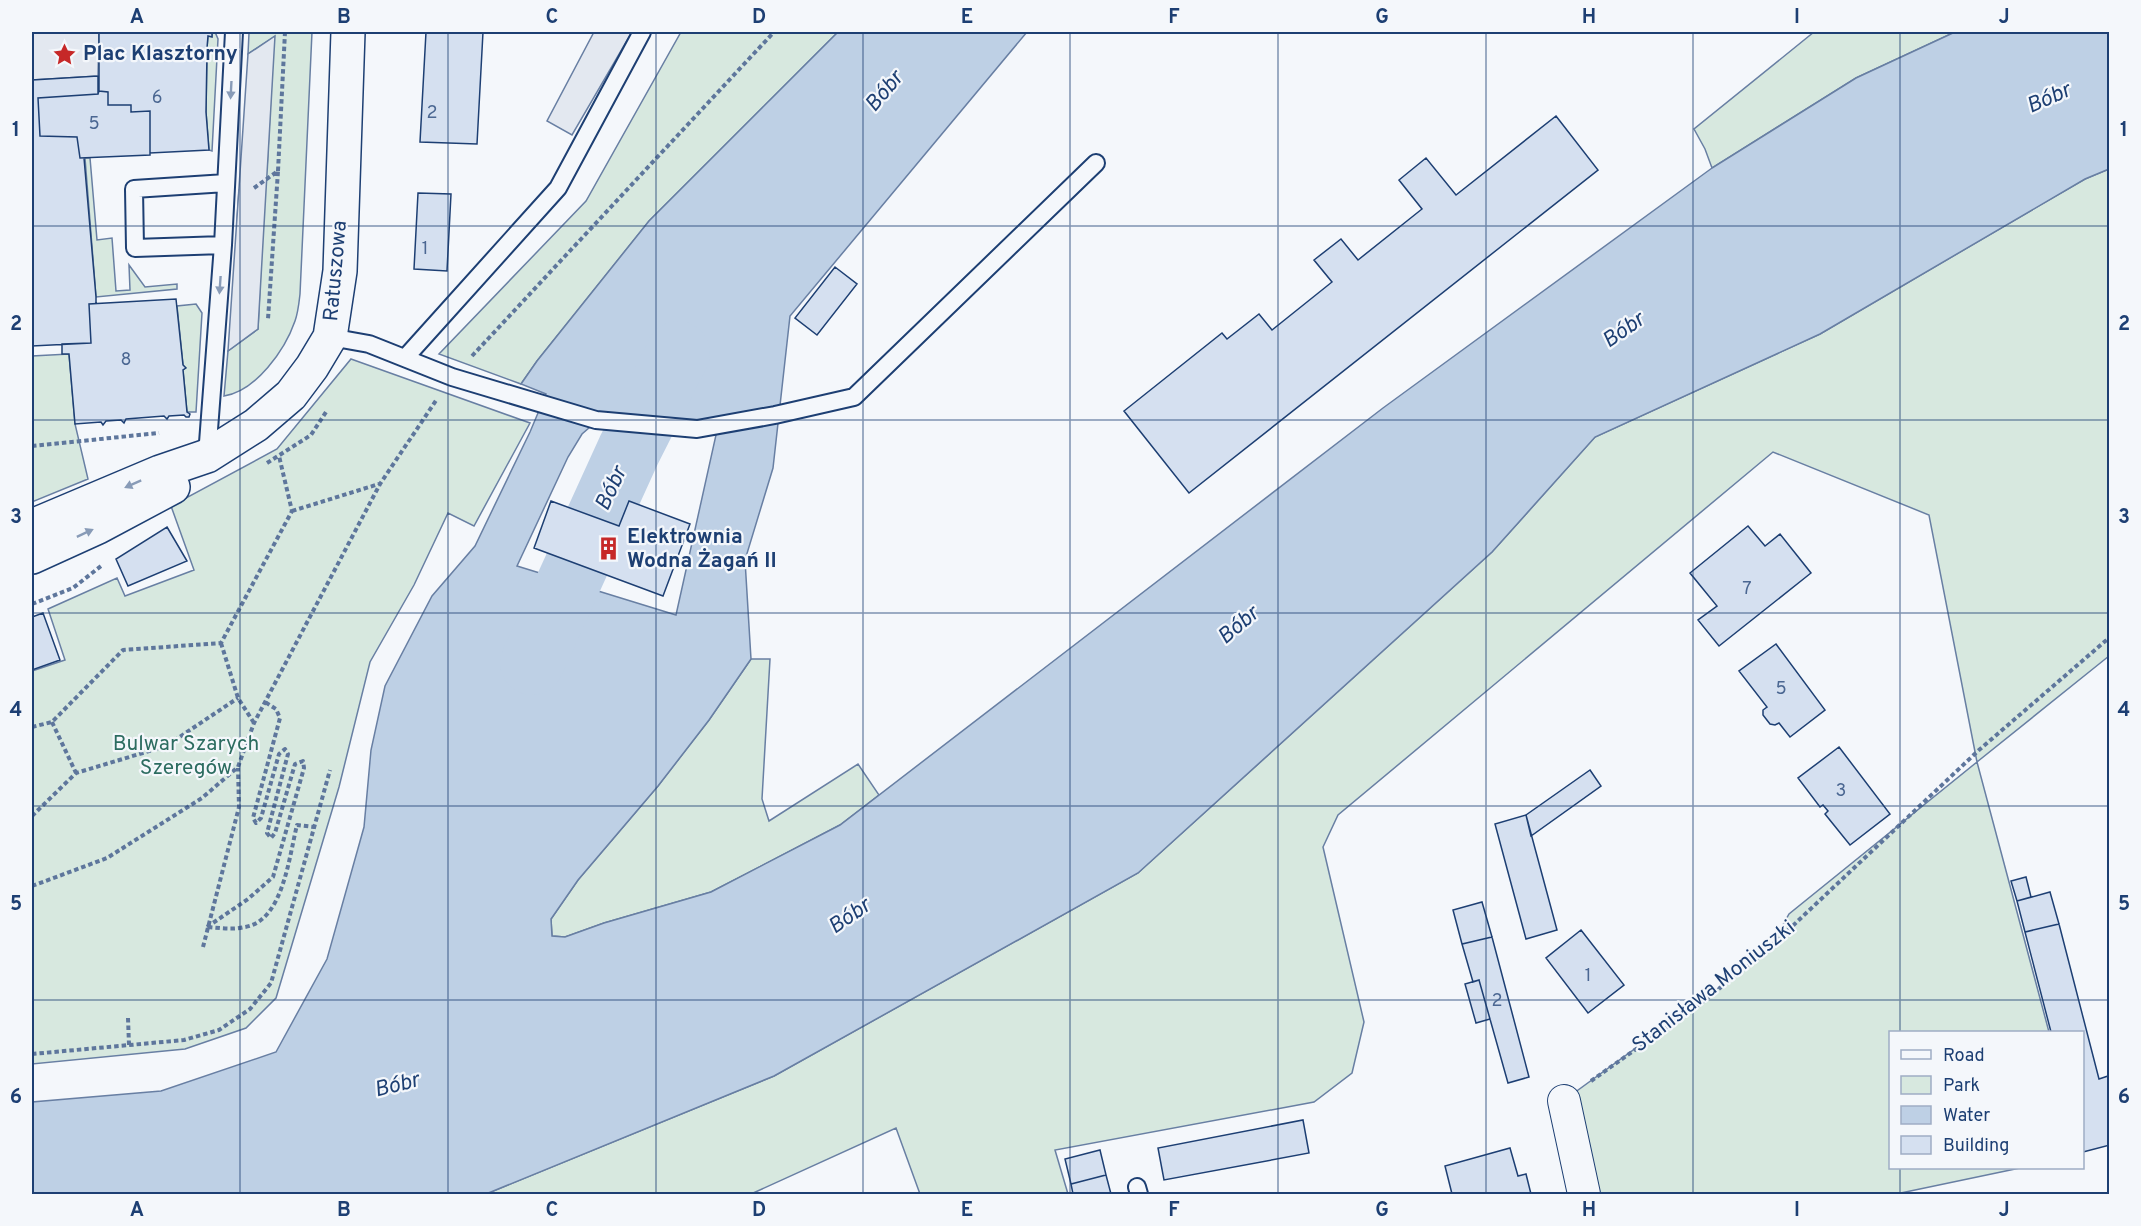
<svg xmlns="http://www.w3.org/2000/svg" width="2141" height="1226" font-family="Overpass,sans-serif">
  <rect width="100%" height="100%" fill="#f4f7fb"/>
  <path fill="#d7e8df" stroke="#687fa3" stroke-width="1.5" d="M208,32h7l3,7 -6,112 -3,-1 -3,-38 1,-59 4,-1 1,-3 -5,-1 1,-12h4v-3z
    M312,32l-12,262c-1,9 -2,19 -5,27 -10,29 -39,70 -71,75l4,-45 30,-22 6,-128 -27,19 2,-30 28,-21 7,-132 -26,17 1,-21z
    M681,32h157l-189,189 -112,140 -16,23 -82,-30 147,-153z
    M1814,32h141l-99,46 -144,90 -7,-19 -11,-20z
    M85,158h5l7,82 15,-2 4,53 14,-1 -1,-25 16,22 32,-3v5l-81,8z
    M2109,169v487l-132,106 72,270h-159v136h130l-124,26h-311l-22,-93 205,-149 21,-38 188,-152 -48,-247 -156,-63 -435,363 -15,32 41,175 -12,51 -38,29 -259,48 13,44h-148l-24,-66 -145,66h-265l288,-118 364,-203 354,-321 103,-115 225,-103 265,-155z
    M196,304l6,9 -6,99h-9l-4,-42 2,-2 -2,-3 -6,-59z
    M69,354l6,70 13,55 -56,23v-146z
    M351,359l179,64 -56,103 -26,-13 -34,72 -44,77 -31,125 -63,211 -30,30 -61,21 -153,15v-393l33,-11 -17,-51 69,-31 8,18 69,-26 -23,-64 106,-57z
    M751,659h19l-8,140 7,22 89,-57 21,31 -39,30 -129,67 -107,31 -39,14 -13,-1 -1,-17 27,-39 80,-94 51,-66z"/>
  <path fill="#e3e8f0" stroke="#687fa3" stroke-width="1.5" d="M32,32h67l-1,44 -66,4z
    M594,32h38l-60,103 -25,-14z
    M275,36l-17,293 -30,22 20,-297z"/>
  <path fill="#bed0e5" stroke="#687fa3" stroke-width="1.5" fill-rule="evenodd" d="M838,32h189l-237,284 -17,152 -28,92 6,99 -42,61 -51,66 -80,94 -27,39 1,17 13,1 39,-14 107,-31 129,-67 543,-417 329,-240 144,-90 99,-46h154v137l-24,10 -265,155 -225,103 -103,115 -354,321 -364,203 -288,118h-454v-92l129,-11 115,-39 51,-93 37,-132 7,-77 14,-64 47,-90 43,-50 55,-114 16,-38 -25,-10 16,-23 112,-140zM597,421l119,14 -40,180 -159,-49 51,-109 14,-23z"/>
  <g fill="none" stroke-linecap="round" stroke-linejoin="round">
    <path stroke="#bed0e5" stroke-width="64" d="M532,663l97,-213 49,-97"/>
  </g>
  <path fill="#d5e0f0" stroke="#1d3f73" stroke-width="1.5" d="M99,32l113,1v4l-4,-1 -1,12h5v4l-5,1 -1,59 3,38 -59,3v-42l-19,1v-7h-23v-13l-9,-1z
    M426,32h57l-6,112 -57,-2z
    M98,76v18l-60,4 2,38 37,1 3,21h4l12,139v7h-7l2,39 -59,3v-266z
    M99,91l9,1v13h23v7l19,-1v44l-70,3 -3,-21 -37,-1 -2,-38 60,-4z
    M1556,116l42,54 -409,323 -65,-82 98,-78 5,6 32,-25 13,16 60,-48 -18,-22 27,-21 17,21 64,-51 -23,-29 27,-22 30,37z
    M418,193l33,1 -4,77 -33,-2z
    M835,267l22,17 -40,51 -22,-17z
    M176,299l7,66 3,3 -3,2 4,42 3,2 -1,3h-3l-2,-2 -15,1 -2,3 -3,-3 -38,3 -2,4 -3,-3 -15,1 -3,4 -2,-3 -26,2 -6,-70h-7v-10l29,-1 -2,-39z
    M551,501l68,25 10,-25 61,23 -27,72 -129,-48z
    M1748,526l17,20 15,-12 31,39 -92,73 -21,-26 19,-14 -27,-33z
    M167,527l20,34 -59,25 -12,-27z
    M43,613l17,47 -28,10v-53z
    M1776,644l49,66 -35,27 -11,-14 -4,2 -5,-1 -7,-9v-5l4,-3 -28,-36z
    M1839,747l51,67 -40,31 -25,-31 3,-3 -5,-6 -3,2 -22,-29z
    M1590,770l11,16 -70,50 -5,-21z
    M1526,815l31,115 -31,9 -31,-115z
    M2026,877l5,20 -14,4 -6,-20z
    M2050,892l9,32 -34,8 -8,-31z
    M1482,902l10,35 -30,7 -9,-34z
    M2059,924l40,155 9,-3 2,6v63l-27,7 -1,-120h-31l-26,-100z
    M1581,930l43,55 -36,28 -42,-55z
    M1492,937l37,140 -21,6 -29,-103 -6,2 -11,-38z
    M1479,980l11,39 -14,4 -11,-39z
    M1303,1120l6,33 -145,27 -6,-32z
    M1510,1148l8,28 8,-2 5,20h-79l-7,-28z
    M1100,1150l6,25 -35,9 -6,-25z
    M1106,1175l5,19h-38l-2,-10z"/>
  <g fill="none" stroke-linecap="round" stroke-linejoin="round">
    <defs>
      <path id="service" d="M223,245l-88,3 -1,-59 92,-6
        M330,337l39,7 83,33 144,43 101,9 78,-14 79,-18 242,-234
        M405,358l153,-170 84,-156
        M207,456l16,-211 11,-213
        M1137,1187l2,7"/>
      <path id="minor" d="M1564,1101l20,93"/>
      <path id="tertiary" d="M32,526l128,-54 47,-16 49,-31 35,-30 21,-28 18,-30 10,-66 8,-239
        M32,557l66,-30 75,-40"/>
    </defs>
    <use href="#service" stroke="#1d3f73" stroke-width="20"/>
    <use href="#minor" stroke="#1d3f73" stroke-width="34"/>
    <use href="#tertiary" stroke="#1d3f73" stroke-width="36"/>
    <path stroke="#5e769c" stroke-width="4" stroke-dasharray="4.5 3" stroke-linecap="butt" d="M278,171l7,-139
      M254,188l24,-17 -10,148
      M472,356l302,-324
      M32,446l127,-13
      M267,463l44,-28 15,-23
      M292,511l87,-27
      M32,604l41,-16 28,-22
      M221,643l17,55 16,25
      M52,722l24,51
      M32,727l20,-5 71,-72 98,-7 71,-132 -13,-55
      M32,816l44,-43 90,-27 72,-48
      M32,886l75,-28 95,-60 36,-31 16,-44 126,-239 57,-85
      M207,927l41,-28 25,-22 31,-109 -1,-7 -8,3 -20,69 -4,5 -4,-5 21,-79 -3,-5 -6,5 -18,64 -5,5 -3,-5 27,-100 -4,-9 -11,-7
      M208,927c12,1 25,3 37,0 38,-6 44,-70 52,-102l17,2
      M203,947l36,-140 -1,-39
      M128,1018l1,27
      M32,1054l152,-14 35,-10 31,-21 21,-26 59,-213
      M1591,1081l110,-78 64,-51 214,-202 131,-113"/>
    <use href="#service" stroke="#f4f7fb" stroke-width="16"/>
    <use href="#minor" stroke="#f4f7fb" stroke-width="32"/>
    <use href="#tertiary" stroke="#f4f7fb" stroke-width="33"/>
  </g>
  <defs><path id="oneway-solid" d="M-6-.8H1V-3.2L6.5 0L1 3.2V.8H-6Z" transform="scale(1.5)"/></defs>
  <g fill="#889bb7">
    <use href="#oneway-solid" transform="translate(231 90) rotate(93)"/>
    <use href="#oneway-solid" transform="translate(220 285) rotate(94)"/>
    <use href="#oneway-solid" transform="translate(133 484) rotate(156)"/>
    <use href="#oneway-solid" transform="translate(85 533) rotate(-25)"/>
  </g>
  <path fill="none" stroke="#1d3f73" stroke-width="1.5" stroke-opacity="0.55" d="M240,32v1162M448,32v1162M656,32v1162M863,32v1162M1070,32v1162M1278,32v1162M1486,32v1162M1693,32v1162M1900,32v1000M32,226h2078M32,420h2078M32,613h2078M32,806h2078M32,1000h2078M1900,1168v26"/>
  <defs>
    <symbol id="sight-bare" viewBox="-9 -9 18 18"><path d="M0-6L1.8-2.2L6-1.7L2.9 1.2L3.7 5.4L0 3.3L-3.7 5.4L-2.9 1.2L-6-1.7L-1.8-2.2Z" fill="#c62828" stroke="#f4f7fb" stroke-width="2.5" paint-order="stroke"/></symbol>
    <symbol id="building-bare" viewBox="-9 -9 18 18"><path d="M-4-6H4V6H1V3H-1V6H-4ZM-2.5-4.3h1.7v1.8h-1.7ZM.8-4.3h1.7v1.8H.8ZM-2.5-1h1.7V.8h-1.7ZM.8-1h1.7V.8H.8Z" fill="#c62828" stroke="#f4f7fb" stroke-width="2.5" paint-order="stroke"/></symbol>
  </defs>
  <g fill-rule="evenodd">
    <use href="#sight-bare" x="48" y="38" width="33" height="33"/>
    <use href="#building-bare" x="592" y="532" width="33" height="33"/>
  </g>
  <g text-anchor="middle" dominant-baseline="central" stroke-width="4.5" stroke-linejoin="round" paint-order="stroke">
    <g font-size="18" fill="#4b6792">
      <text x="157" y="98">6</text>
      <text x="432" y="113">2</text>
      <text x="94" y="124">5</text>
      <text x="425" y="249">1</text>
      <text x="126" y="360">8</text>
      <text x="1747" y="589">7</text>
      <text x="1781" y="689">5</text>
      <text x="1841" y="791">3</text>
      <text x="1588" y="976">1</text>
      <text x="1497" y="1001">2</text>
    </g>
    <g font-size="21" font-weight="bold" fill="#1d3f73" stroke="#f4f7fb" text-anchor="start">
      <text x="83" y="54">Plac Klasztorny</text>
      <text x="627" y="537">Elektrownia<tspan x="627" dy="24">Wodna Żagań II</tspan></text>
    </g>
    <g font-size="21" fill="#1d3f73" stroke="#f4f7fb">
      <text transform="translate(336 271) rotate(-85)">Ratuszowa</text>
      <text transform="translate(1714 987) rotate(-38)">Stanisława Moniuszki</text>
    </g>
    <g font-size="21" fill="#2c6c60" stroke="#f4f7fb">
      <text x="186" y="744">Bulwar Szarych<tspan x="186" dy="24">Szeregów</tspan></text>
    </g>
    <g font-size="22" font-style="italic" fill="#1d3f73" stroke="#f4f7fb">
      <text transform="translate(885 92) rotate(-50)">Bóbr</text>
      <text transform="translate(2049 99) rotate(-24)">Bóbr</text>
      <text transform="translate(1624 331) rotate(-35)">Bóbr</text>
      <text transform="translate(612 489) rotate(-65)">Bóbr</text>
      <text transform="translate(1239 626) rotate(-40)">Bóbr</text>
      <text transform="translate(850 917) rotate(-35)">Bóbr</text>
      <text transform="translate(397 1086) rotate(-14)">Bóbr</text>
    </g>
  </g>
  <rect width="2141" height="1226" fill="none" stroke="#f4f7fb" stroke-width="66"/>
  <rect x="1889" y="1031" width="195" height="138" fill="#f4f7fb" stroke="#9eadc5" stroke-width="1.5"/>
  <rect x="1901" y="1050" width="30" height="9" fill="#f4f7fb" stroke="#9eadc5" stroke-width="1.5"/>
  <text x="1943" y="1061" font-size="18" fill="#1d3f73">Road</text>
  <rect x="1901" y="1076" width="30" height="18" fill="#d7e8df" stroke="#9eadc5" stroke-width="1.5"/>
  <text x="1943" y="1091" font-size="18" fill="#1d3f73">Park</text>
  <rect x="1901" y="1106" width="30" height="18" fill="#bed0e5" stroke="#9eadc5" stroke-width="1.5"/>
  <text x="1943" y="1121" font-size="18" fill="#1d3f73">Water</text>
  <rect x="1901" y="1136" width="30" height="18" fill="#d5e0f0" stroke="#9eadc5" stroke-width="1.5"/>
  <text x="1943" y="1151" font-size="18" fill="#1d3f73">Building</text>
  <rect x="33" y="33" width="2075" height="1160" fill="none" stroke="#1d3f73" stroke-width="2"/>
  <g font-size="20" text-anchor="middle" font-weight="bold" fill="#1d3f73">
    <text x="137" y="23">A</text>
    <text x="344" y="23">B</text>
    <text x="552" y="23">C</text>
    <text x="759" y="23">D</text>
    <text x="967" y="23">E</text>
    <text x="1174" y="23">F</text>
    <text x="1382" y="23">G</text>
    <text x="1589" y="23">H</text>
    <text x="1797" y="23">I</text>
    <text x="2004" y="23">J</text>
    <text x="16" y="136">1</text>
    <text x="2124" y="136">1</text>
    <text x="16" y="330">2</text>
    <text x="2124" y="330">2</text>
    <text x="16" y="523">3</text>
    <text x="2124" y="523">3</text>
    <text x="16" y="716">4</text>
    <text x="2124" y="716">4</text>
    <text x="16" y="910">5</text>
    <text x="2124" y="910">5</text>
    <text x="16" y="1103">6</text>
    <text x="2124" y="1103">6</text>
    <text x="137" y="1216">A</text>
    <text x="344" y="1216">B</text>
    <text x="552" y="1216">C</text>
    <text x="759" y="1216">D</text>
    <text x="967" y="1216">E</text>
    <text x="1174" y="1216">F</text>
    <text x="1382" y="1216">G</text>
    <text x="1589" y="1216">H</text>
    <text x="1797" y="1216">I</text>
    <text x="2004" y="1216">J</text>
  </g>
</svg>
